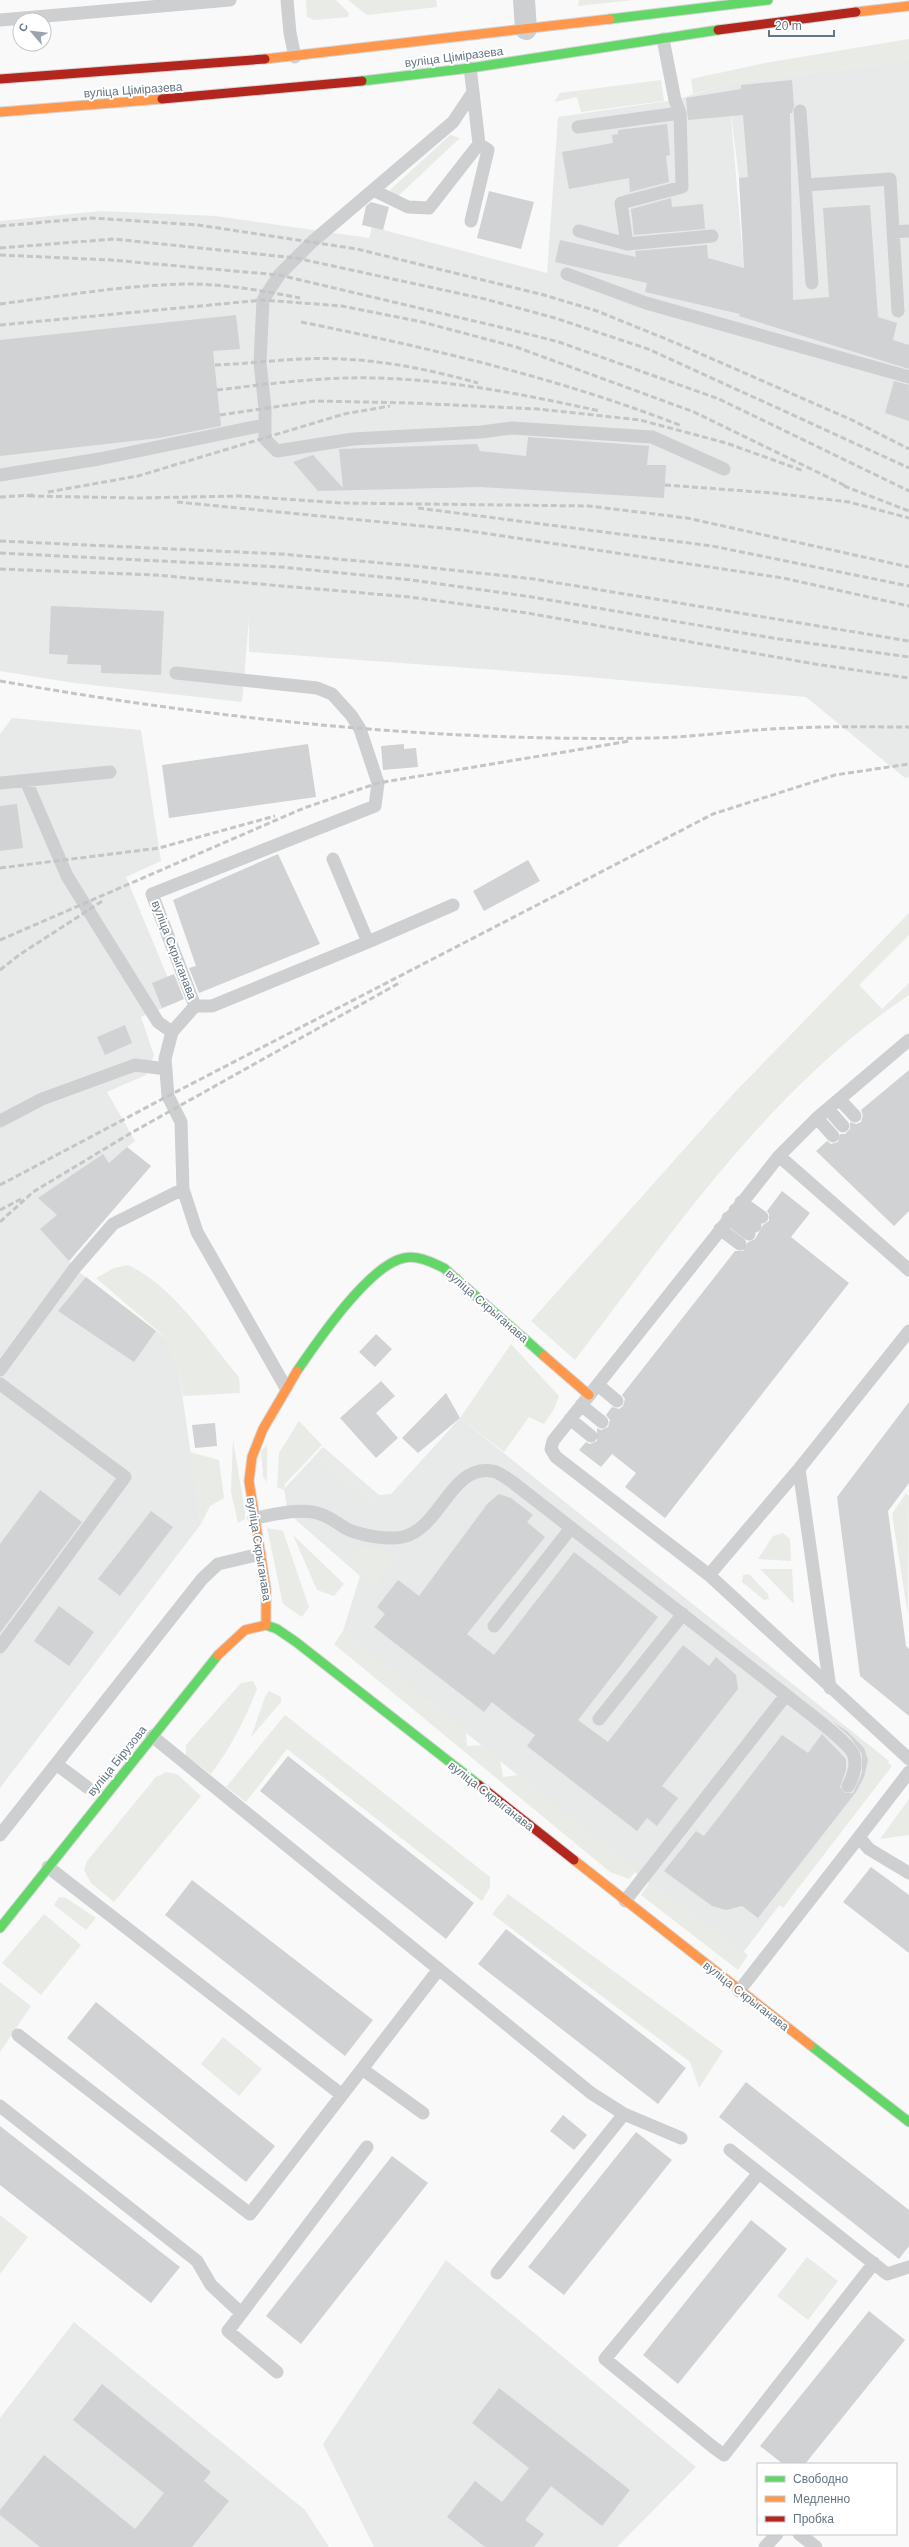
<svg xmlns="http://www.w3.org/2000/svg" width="909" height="2547" font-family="Helvetica,sans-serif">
  <rect width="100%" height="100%" fill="#f9f9f9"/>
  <path fill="#e8e9e9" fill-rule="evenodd" d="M909,60v717l-4,1 -99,-81 -229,-21 -328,-24v-33l-7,83 -168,-19 -74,-12v-450l101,-10 115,5 153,22 3,-11 175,46 11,-156 117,-17 53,-16zM730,106l9,72 5,91z
    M12,718l129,12 20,131 -35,16 52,125 -37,15 13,38 -8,20 -39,17 28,49 -8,6 24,19 -82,95 6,8 92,70 12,34 22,151 -201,264v-1054z
    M460,1418l429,343 -150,197 -396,-327 17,-55 -72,-63 -4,-24 39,-42 56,48 12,-1z
    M446,2260l250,207 -79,80h-243l-51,-103z
    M74,2322l231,188 24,37h-329v-129z"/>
  <path fill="#e8ebe6" d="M306,0h30l13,13 -1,4 -34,3 -7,-3z
    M348,0h88l1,7 -70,8z
    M579,0h54l-55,6z
    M909,39v21l-181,24 -35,10 -2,-15 74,-16z
    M661,80l3,21 -83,11 -4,-15 -23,5 6,-9z
    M450,135l10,3 -63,59 -7,-7z
    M909,913v22l-50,50 23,24 27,-26v12c-138,92 -235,235 -334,365l-44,-39 205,-230z
    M128,1265c46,22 79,74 111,112l1,16 -57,3 -4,-23 -12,-34 -71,-61 18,-10z
    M511,1344l48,52 -5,13 -10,15 -15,-7 -25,35 -44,-34z
    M299,1421l23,24 -37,39 -1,6 -7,-3 2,-34z
    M233,1440l12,72v7l-7,4 -7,-31z
    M267,1445v37l-4,-5 -2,-26z
    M325,1451l57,55 -5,4 -59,-52z
    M190,1452l29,8 5,38 -14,8 -9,18z
    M906,1493l3,3 -1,119 -16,-101z
    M267,1528l16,3 26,76 -7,10 -19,-13z
    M783,1533l7,6 1,22 -33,-2 15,-23z
    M293,1535l51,49 -10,12 -17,-6z
    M362,1546l38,9 -25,31 -26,-23z
    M760,1569h32l2,35z
    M749,1574l19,20 1,5 -5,1 -22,-18 1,-7z
    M343,1631l123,99 1,16 17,-1 16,14 3,18 15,-2 119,95 -8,9 -19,-7 -276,-228z
    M253,1681l4,8c-12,31 -26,58 -46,85l-25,-18v-11l55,-62z
    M269,1691l12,6v5l-30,35 14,-40z
    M285,1715l205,162v10l-8,14 -195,-152 -41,53 -20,-15z
    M868,1746l24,20 -109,142 -9,-7 83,-106c9,-17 16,-30 11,-49z
    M166,1772l11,2 24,22 -87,106 -23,-19 -7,-13 3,-9 69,-84z
    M909,1799v36l-29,4z
    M650,1882l98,73 -10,15 -97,-75z
    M508,1894l215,157 -24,37 -9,-26 -198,-148z
    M59,1897l7,1 30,20 -10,12 -32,-25z
    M44,1914l37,31 -40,50 -39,-32z
    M0,1982l31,24 -31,46z
    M223,2037l39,32 -23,27 -38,-32z
    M0,2215l28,22 -28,37z
    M807,2257l31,24 -30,39 -31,-24z"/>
  <path fill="#d0d2d3" d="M792,80l2,26 -2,7h-2l3,187 36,-3 -6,-89 47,-3 8,112 19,6 -4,17 16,5v24l-170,-53 1,-2 -95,-22 2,-9 -92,-21 5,-22 76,17 -1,-6 72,-6 1,13 36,10 -5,-90 9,-1 -5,-62 -55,5 -2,-22 55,-9v-4z
    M667,124l3,31 -4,1 3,26 -39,10 -1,-14 -60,11 -7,-37 51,-9 -1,-8 6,-1v-4z
    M489,191l45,11 -13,47 -44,-11z
    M671,198l1,9 31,-3 2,25 -71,6 -3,-26z
    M371,202l18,5 -6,23 -21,-5 4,-19z
    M236,315l4,34 -27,2 8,75 -62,12 -159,18v-116z
    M894,381l15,4v36l-24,-8z
    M528,437l121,9 -2,19h19l-2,33 -183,-11 -163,4 -25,-29 20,-7 30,33 -4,-39 138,-5 3,7 46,5z
    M51,606l113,5 -3,64 -60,-2v-8l-34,-1 1,-9 -19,-1z
    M308,744l8,53 -147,21 -7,-53z
    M404,744v5l12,-1 2,19 -35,3 -2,-24z
    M17,804l6,44 -23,3v-45z
    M278,854l42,90 -121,49 -10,-25 7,-2 -23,-66z
    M528,860l12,21 -56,30 -11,-20z
    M174,974l10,25 -22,9 -10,-25z
    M125,1025l7,18 -27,12 -8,-18z
    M909,1070v141l-15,15 -78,-75 11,-10 4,3 7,-2 2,-8h5l5,-5v-7l6,2 5,-2 2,-7 -2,-5z
    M127,1147l24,19 -82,95 -29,-32 17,-14 -19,-17 65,-44 6,9z
    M782,1191l28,22 -19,24 58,46 -184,235 -40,-31 11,-14 -24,-19 -11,13 -22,-17 7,-8 4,2 7,-3v-13l4,2 7,-3 2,-7 -4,-5 6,-8 7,2 4,-3 2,-7 -3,-4 113,-144h8l5,-9 7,-3 8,-14 6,-4v-7l-2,-3z
    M86,1277l70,54 -22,31 -76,-51z
    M376,1334l16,15 -17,18 -16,-15z
    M381,1381l14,15 -19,17 22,25 -22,20 -36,-40z
    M446,1393l14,25 -42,35 -16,-15z
    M909,1402v81l-21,28 18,135 3,3v67l-49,-40 -23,-179z
    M215,1423l2,23 -22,2 -3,-23z
    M40,1490l42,32 -82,111v-89z
    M499,1494l12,4 22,17 -6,7 18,15 -78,97 27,21 80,-103 84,65 -80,103 30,22 75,-97 26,21 7,-9 20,18 2,14 -76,97 16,12 -21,28 -10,-8 -10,13 -110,-85 8,-11 -22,-16 -21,-17 -8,10 -110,-85 11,-13 -8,-7 21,-27 21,16 69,-93z
    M151,1511l22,16 -53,69 -22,-17z
    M59,1606l35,26 -25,34 -35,-25z
    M832,1721l16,11 16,16 4,12 -4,17 -8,15 -98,126 -16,-12 -16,4 -14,-4 -48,-35 32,-40 8,5 78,-101 26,18 14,-19 24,25v11l-6,17 5,6h8l9,-20v-19l-12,-17z
    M288,1756l186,147 -28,36 -186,-148z
    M871,1867l38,28v58l-66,-51z
    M192,1880l181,140 -28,36 -180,-141z
    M506,1929l180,139 -28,36 -180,-140z
    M96,2002l179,144 -29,36 -179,-144z
    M746,2082l163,128v36l-10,13 -180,-142z
    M563,2115l24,20 -13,15 -24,-19z
    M0,2126l180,141 -29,36 -151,-118z
    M636,2132l36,28 -108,135 -36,-28z
    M392,2156l36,27 -127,161 -35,-28z
    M751,2220l36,29 -109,135 -35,-29z
    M869,2311l36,29 -100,124h-22l-23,-18z
    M102,2384l109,88 -7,9 25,20 -37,46h-152l-40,-32v-5l44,-55 91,74 29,-36 -91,-73z
    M499,2388l131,102 -28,36 -51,-40 -26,34 19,14 -10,13h-49l-38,-30 28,-36 27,21 27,-34 -57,-45z"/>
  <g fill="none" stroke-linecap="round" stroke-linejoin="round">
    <defs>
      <path id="fast" d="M610,19l158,-19
        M362,81l108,-13 248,-38
        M297,1371c20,-29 72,-106 107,-113 14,-3 27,4 40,10l100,88
        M266,1625l11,4 19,13 183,143
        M0,1928l218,-273
        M810,2045l99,77"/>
      <path id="slow" d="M856,12l53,-6
        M265,59l345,-40
        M0,112l162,-13
        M544,1356l45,39
        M266,1625v-36l-17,-108 3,-24 11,-28 34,-58
        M218,1655l27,-25 21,-5
        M574,1860l236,185"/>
      <path id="jam" d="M718,30l138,-18
        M0,79l265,-20
        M162,99l200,-18
        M479,1785l95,75"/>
    </defs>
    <use href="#fast" stroke="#d5d6d7" stroke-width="11"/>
    <use href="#slow" stroke="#d5d6d7" stroke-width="11"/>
    <use href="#jam" stroke="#d5d6d7" stroke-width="11"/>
    <path stroke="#cecfd0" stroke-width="13" d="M287,0l3,33 5,24
      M0,20l230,-20
      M470,68l3,24 -20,30 -141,120 -33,33 -16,25 -3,63 5,45v31l12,12 76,-12 128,-7 31,-4 140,9 72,32
      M473,92l6,52
      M800,111l12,172
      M578,127l102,-14
      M806,185l84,-6 8,132
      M375,191l33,16 21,1 50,-64 9,6 -17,71
      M579,231l48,13 -6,-41 61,-16 -2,-74 -5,-13 -12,-61
      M893,232l16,-1
      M627,244l85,-8
      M567,274l79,29 263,74
      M0,475l99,-16 165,-34
      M176,673l141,15 15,6 19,21 9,14 18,54 -3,23 -223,88 43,112 -23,26 -7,27 3,37 13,26 2,67 14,43 89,156
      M26,781l41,95 91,146 14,10
      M0,783l110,-11
      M368,942l85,-37
      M195,1006h17l156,-64 -35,-83
      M909,1040l-92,78 -38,38 -226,285 -2,8 5,8 153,118 200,184
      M839,1099l16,17
      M828,1109l15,17
      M817,1118l16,18
      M0,1121l42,-22 93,-34 31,4
      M779,1156l130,114
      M741,1202l21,15
      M735,1210l20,16
      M728,1218l21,16
      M720,1229l20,15
      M0,1370l74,-101 39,-45 70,-35
      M0,1384l125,93 -125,170
      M598,1385l19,16
      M581,1405l21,17
      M570,1419l21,17
      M254,1518c19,-3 47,-11 66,-4 11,3 19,11 29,16 15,6 39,10 54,7 37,-8 48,-73 89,-66 7,1 14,7 19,10l275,214 -161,206
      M709,1575l90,-106
      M494,1626l77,-98
      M830,1688l-31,-219 110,-138
      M786,1695c13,11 65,48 68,61 3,11 -1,21 -6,30
      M599,1719l84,-105
      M152,1736l439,357 33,21 -127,159
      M56,1764l31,23
      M0,1835l202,-256 16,-15 42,-10
      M859,1837l50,-65
      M48,1867l294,228 97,-126
      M739,1991l120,-154 10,12 40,24
      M18,2035l232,179 92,-119
      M362,2069l61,44
      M0,2106l197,155 14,24 30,28
      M624,2114l57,24
      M730,2150l157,124 22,-7
      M758,2174l-153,185 108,88 11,8 150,-192
      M277,2372l-49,-41 139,-184
      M799,2534l17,13
      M765,2547l12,-13"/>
    <path stroke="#cecfd0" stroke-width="22" d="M524,0l2,29"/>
    <use href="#fast" stroke="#63d668" stroke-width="9"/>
    <use href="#slow" stroke="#ff974d" stroke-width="9"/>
    <use href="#jam" stroke="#b3261e" stroke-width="9"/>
    <path stroke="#c3c5c6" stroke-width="3" stroke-dasharray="6 3" stroke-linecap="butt" d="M0,226l92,-8 106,7 159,24 187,46 53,16 79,32 176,77 57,29
      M0,248l114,-9 182,19 189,41 70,19 93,31 261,119
      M0,255l111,5 168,15 229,54 51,13 160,57 190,92
      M0,304c62,-8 125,-19 188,-20 37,0 76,7 112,14
      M301,322c129,26 258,56 381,104
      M0,325l263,-25 79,6 80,16 94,25 178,65 154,75
      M215,365c29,-1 59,-5 88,-6 59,-3 118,8 175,24
      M217,390c43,-5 87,-11 130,-12 86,-2 170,15 253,33
      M220,415l95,-14 96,2 127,6 102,11 86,23 78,28
      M665,485l108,8 76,9 60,16
      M844,486l65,25
      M48,492l90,-16 206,-62 46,-8
      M29,496l109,2 102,-2 101,7 248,3 98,12 222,49
      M0,497l34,-2
      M177,502l286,28 320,48 126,28
      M418,508l294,38 197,40
      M0,541l281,13 134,12 119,13 375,62
      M0,553l281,14 131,13 120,17 247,42 130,18
      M0,569l155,6 255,22 117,16 288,51 94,14
      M0,681c215,38 434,61 652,57 48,-1 95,-9 142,-10 38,-2 77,-1 115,-1
      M0,868l159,-20 116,-32
      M0,940l304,-132 74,-25 252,-42
      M0,970l19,-15 85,-55
      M0,1185l168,-89 545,-282 122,-39 74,-11
      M0,1210l21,-11
      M0,1222l33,-30 98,-59 270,-151"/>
  </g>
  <g text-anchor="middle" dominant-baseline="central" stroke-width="4" stroke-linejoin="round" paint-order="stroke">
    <g font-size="12" fill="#657683" stroke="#fff">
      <text transform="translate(454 57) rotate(-7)">вуліца Ціміразева</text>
      <text transform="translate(133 90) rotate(-4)">вуліца Ціміразева</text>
      <text transform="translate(174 950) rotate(69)">вуліца Скрыганава</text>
      <text transform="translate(487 1306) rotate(41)">вуліца Скрыганава</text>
      <text transform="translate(259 1549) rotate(81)">вуліца Скрыганава</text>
      <text transform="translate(117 1761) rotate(-51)">вуліца Бірузова</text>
      <text transform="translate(491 1796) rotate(38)">вуліца Скрыганава</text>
      <text transform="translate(746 1996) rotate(38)">вуліца Скрыганава</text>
    </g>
  </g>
  <rect x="757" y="2463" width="140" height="72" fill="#ffffff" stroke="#c1c8cd"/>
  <rect x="765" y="2476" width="20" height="6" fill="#63d668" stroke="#c1c8cd"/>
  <text x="793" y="2483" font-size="12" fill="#657683">Свободно</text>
  <rect x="765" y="2496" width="20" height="6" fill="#ff974d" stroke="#c1c8cd"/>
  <text x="793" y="2503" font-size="12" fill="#657683">Медленно</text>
  <rect x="765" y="2516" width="20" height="6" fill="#b3261e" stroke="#c1c8cd"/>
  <text x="793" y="2523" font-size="12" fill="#657683">Пробка</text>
  <g transform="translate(32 32) rotate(298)"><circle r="19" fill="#ffffff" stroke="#c1c8cd"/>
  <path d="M0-3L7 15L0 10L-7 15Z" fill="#99a4ac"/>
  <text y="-6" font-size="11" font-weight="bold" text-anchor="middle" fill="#657683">С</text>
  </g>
  <path d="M769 30v6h65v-6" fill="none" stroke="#657683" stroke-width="2"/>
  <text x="775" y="30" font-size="12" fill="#657683" stroke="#ffffff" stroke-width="3" paint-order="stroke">20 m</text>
</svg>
